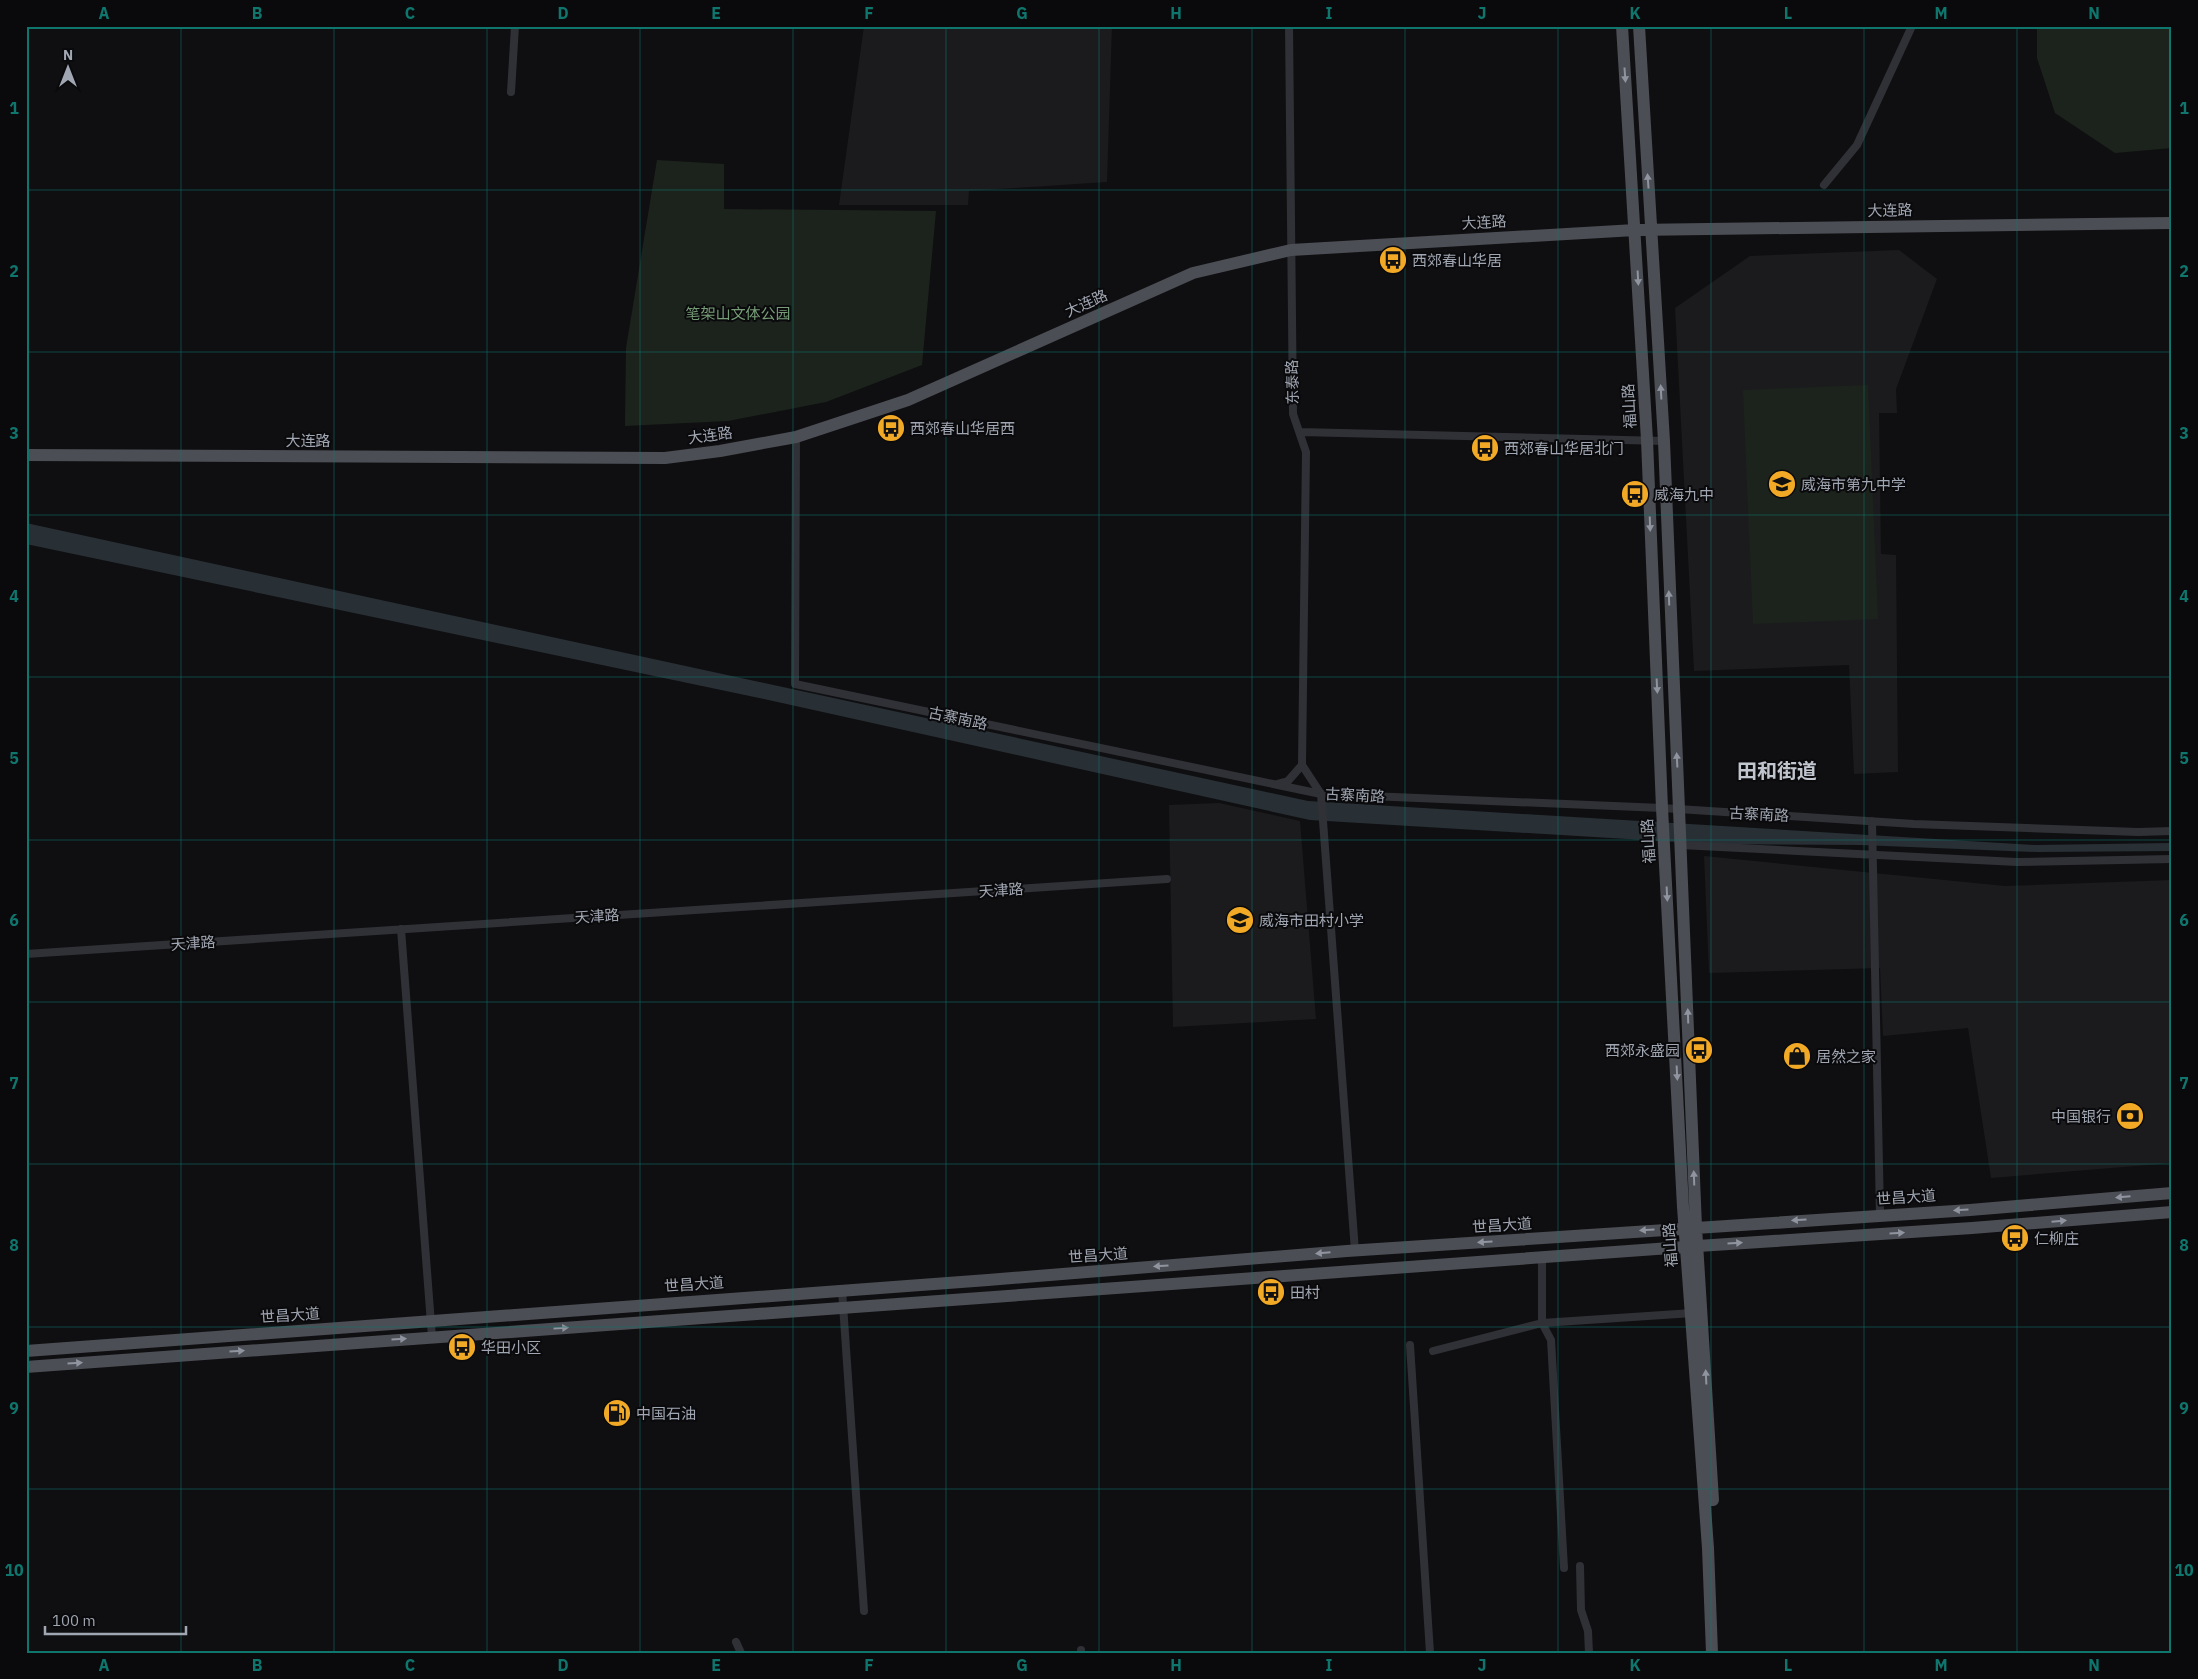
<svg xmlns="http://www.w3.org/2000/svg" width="2198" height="1679" font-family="'IBM Plex Sans','Noto Sans SC',sans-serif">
  <rect width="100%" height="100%" fill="#0f0f11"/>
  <path fill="#1b1b1e" d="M864,26h248l-5,156 -138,9 -1,14h-129z
    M1899,250l38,29 -41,110 1,24h-18l2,141 15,1 2,217 -44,2 -5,-109 -155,6 -19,-363 75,-52z
    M1219,803l81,18 16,198 -143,8 -4,-222z
    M1704,856l301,30 167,-6v283l-181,15 -23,-150 -85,8 -3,-68 -171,5z"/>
  <path fill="#1c231c" d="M2037,26h135v122l-57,5 -60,-40 -18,-55z
    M657,160l67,4v45l212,2 -14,154 -96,37 -98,19 -103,5 1,-78z
    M1868,385l10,234 -125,5 -10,-234z"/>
  <path fill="#283036" d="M26,523l1282,278 728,44 136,-2v8l-135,1 -176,-7 -150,-1 -401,-24 -546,-121 -738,-155z"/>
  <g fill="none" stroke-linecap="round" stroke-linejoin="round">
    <path stroke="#303136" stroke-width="8" d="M1289,26l4,388 13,38 -4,313
      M511,92l4,-66
      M1824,185l33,-40 55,-119
      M1300,432l364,9
      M796,437l-1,247 526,110 341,14 252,16 224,8 34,-1
      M1302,765l19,29 34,457
      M1277,784l11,-3 14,-16
      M1872,821l8,394
      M1680,845l337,17 155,-3
      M401,929l31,408
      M26,954l1141,-75
      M1542,1258v65l9,17 13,228
      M842,1290l22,321
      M1410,1345l20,308
      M1433,1351l109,-28 151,-10
      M1580,1566l1,44 7,21 1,22
      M736,1642l5,11
      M1081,1650v3"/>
    <path stroke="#4c4e55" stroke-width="12" d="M1622,26l25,414 15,368 21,399 25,341 4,105
      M1639,26l25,415 32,786 17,273
      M26,455l639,3 55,-7 76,-14 112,-37 285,-127 98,-23 344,-20 537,-7
      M26,1351l962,-71 359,-29 623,-41 202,-17
      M26,1367l1672,-121 274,-18 200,-16"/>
  </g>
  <defs><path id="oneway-solid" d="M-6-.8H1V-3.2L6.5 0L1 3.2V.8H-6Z" transform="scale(1.25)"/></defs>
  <g fill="#8f949f">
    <use href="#oneway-solid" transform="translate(1625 75) rotate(86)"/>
    <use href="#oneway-solid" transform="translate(1648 181) rotate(-94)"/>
    <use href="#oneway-solid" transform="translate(1638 278) rotate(87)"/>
    <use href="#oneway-solid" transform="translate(1661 392) rotate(-93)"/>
    <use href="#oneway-solid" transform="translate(1650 524) rotate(88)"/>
    <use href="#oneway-solid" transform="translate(1669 598) rotate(-92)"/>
    <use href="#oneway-solid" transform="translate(1657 686) rotate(87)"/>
    <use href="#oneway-solid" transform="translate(1677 760) rotate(-93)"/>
    <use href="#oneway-solid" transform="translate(1667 894) rotate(87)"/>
    <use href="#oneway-solid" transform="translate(1688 1016) rotate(-92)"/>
    <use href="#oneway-solid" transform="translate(1677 1073) rotate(87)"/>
    <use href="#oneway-solid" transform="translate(1694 1178) rotate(-92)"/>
    <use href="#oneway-solid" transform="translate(2123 1197) rotate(175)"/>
    <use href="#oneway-solid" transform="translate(1961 1210) rotate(177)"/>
    <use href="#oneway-solid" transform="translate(1799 1220) rotate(176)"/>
    <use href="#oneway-solid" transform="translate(2059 1221) rotate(-5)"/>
    <use href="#oneway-solid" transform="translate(1647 1230) rotate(176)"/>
    <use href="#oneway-solid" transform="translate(1897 1233) rotate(-4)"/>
    <use href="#oneway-solid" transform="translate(1485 1242) rotate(176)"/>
    <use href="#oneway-solid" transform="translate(1735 1243) rotate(-4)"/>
    <use href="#oneway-solid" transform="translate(1323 1253) rotate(175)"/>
    <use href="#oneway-solid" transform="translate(1161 1266) rotate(176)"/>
    <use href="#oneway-solid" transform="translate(561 1328) rotate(-4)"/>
    <use href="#oneway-solid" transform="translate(399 1339) rotate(-4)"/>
    <use href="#oneway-solid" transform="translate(237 1351) rotate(-4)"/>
    <use href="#oneway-solid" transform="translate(75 1363) rotate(-4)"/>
    <use href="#oneway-solid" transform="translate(1706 1377) rotate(-93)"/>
  </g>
  <path fill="none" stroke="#0f766e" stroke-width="1" stroke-opacity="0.55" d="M181,26v1627M334,26v1627M487,26v1627M640,26v1627M793,26v1627M946,26v1627M1099,26v1627M1252,26v1627M1405,26v1627M1558,26v1627M1711,26v1627M1864,26v1627M2017,26v1627M26,190h2146M26,352h2146M26,515h2146M26,677h2146M26,840h2146M26,1002h2146M26,1164h2146M26,1327h2146M26,1489h2146"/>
  <defs>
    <symbol id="bus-disc" viewBox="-11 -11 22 22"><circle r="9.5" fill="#f2aa26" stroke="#0a0a0c"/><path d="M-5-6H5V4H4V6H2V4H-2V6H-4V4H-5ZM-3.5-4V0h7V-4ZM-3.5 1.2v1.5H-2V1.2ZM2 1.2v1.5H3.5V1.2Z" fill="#111"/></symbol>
    <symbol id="school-disc" viewBox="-11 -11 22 22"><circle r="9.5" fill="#f2aa26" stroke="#0a0a0c"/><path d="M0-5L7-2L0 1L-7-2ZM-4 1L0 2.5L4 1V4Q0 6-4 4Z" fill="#111"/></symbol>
    <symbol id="shop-disc" viewBox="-11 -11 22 22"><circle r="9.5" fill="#f2aa26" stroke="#0a0a0c"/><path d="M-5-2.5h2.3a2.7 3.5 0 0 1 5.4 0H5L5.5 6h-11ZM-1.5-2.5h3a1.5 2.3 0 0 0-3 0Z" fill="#111"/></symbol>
    <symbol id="bank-disc" viewBox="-11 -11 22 22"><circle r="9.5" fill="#f2aa26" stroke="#0a0a0c"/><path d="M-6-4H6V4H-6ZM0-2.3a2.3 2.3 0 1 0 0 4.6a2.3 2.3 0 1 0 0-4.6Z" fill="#111"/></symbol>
    <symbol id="fuel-disc" viewBox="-11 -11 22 22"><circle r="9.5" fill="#f2aa26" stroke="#0a0a0c"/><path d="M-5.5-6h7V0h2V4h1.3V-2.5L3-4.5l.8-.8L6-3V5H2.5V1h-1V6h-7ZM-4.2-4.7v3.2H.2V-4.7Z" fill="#111"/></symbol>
  </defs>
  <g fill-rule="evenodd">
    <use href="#bus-disc" x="1377" y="244" width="32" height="32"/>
    <use href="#bus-disc" x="875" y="412" width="32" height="32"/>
    <use href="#bus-disc" x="1469" y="432" width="32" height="32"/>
    <use href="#school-disc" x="1766" y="468" width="32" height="32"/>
    <use href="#bus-disc" x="1619" y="478" width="32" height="32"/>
    <use href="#school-disc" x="1224" y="904" width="32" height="32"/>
    <use href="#bus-disc" x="1683" y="1034" width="32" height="32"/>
    <use href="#shop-disc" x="1781" y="1040" width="32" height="32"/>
    <use href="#bank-disc" x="2114" y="1100" width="32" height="32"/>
    <use href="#bus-disc" x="1999" y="1222" width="32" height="32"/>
    <use href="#bus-disc" x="1255" y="1276" width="32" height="32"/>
    <use href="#bus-disc" x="446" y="1331" width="32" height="32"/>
    <use href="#fuel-disc" x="601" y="1397" width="32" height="32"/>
  </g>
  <g text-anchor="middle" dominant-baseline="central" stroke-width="4" stroke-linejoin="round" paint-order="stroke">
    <g font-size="15" fill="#a0a6b2" stroke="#0a0a0c">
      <text transform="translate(1890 210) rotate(-1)">大连路</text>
      <text transform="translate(1484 222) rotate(-3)">大连路</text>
      <text transform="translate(1086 303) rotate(-24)">大连路</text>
      <text transform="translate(1292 382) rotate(-91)">东泰路</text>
      <text transform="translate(1629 406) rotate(-93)">福山路</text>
      <text transform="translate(710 435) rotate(-8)">大连路</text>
      <text x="308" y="440">大连路</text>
      <text transform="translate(958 718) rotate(12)">古寨南路</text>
      <text transform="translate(1355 795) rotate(3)">古寨南路</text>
      <text transform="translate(1759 814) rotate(3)">古寨南路</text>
      <text transform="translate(1648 841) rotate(-93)">福山路</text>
      <text transform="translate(1001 890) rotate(-4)">天津路</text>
      <text transform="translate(597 916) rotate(-4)">天津路</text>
      <text transform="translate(193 943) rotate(-4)">天津路</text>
      <text transform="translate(1906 1197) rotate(-4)">世昌大道</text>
      <text transform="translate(1502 1225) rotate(-4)">世昌大道</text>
      <text transform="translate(1670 1245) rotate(-94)">福山路</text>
      <text transform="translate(1098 1255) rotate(-4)">世昌大道</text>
      <text transform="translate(694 1284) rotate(-4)">世昌大道</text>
      <text transform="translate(290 1315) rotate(-4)">世昌大道</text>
    </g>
    <g font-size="15" fill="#a0a6b2" stroke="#0a0a0c" text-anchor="start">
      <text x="1412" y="260">西郊春山华居</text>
      <text x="910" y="428">西郊春山华居西</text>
      <text x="1504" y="448">西郊春山华居北门</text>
      <text x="1801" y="484">威海市第九中学</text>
      <text x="1654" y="494">威海九中</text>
      <text x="1259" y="920">威海市田村小学</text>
      <text x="1680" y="1050" text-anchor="end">西郊永盛园</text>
      <text x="1816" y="1056">居然之家</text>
      <text x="2111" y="1116" text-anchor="end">中国银行</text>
      <text x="2034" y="1238">仁柳庄</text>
      <text x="1290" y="1292">田村</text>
      <text x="481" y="1347">华田小区</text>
      <text x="636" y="1413">中国石油</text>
    </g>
    <g font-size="15" fill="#779d78" stroke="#0a0a0c">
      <text x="738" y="313">笔架山文体公园</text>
    </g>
    <g font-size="20" font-weight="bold" fill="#c1c5ce" stroke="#0a0a0c">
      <text x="1777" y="770">田和街道</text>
    </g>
  </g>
  <rect width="2198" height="1679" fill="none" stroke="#0a0a0c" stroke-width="55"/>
  <g transform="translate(68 68)" stroke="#0a0a0c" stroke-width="4" paint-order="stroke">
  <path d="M0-4L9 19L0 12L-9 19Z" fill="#a0a6b2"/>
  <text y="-8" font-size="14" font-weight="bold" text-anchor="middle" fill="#a0a6b2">N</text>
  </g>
  <path d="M45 1626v8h141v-8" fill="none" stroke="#a0a6b2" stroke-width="2.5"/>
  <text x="52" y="1626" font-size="15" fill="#a0a6b2" stroke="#0a0a0c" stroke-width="4" paint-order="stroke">100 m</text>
  <rect x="28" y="28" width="2142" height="1624" fill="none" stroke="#0f766e" stroke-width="2"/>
  <g font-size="16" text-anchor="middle" font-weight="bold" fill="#0f766e">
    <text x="104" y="19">A</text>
    <text x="257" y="19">B</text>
    <text x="410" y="19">C</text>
    <text x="563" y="19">D</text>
    <text x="716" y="19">E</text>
    <text x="869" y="19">F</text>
    <text x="1022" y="19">G</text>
    <text x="1176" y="19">H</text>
    <text x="1329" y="19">I</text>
    <text x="1482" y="19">J</text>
    <text x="1635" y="19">K</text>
    <text x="1788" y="19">L</text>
    <text x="1941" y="19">M</text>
    <text x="2094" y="19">N</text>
    <text x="14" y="114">1</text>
    <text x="2184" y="114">1</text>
    <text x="14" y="277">2</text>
    <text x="2184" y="277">2</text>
    <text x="14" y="439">3</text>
    <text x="2184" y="439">3</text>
    <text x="14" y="602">4</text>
    <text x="2184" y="602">4</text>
    <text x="14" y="764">5</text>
    <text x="2184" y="764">5</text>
    <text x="14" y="926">6</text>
    <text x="2184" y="926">6</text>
    <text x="14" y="1089">7</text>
    <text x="2184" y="1089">7</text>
    <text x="14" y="1251">8</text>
    <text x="2184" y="1251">8</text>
    <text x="14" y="1414">9</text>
    <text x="2184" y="1414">9</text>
    <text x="14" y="1576">10</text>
    <text x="2184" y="1576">10</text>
    <text x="104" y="1671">A</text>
    <text x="257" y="1671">B</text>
    <text x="410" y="1671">C</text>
    <text x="563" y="1671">D</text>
    <text x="716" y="1671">E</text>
    <text x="869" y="1671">F</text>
    <text x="1022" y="1671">G</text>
    <text x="1176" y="1671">H</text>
    <text x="1329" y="1671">I</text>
    <text x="1482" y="1671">J</text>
    <text x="1635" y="1671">K</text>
    <text x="1788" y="1671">L</text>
    <text x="1941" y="1671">M</text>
    <text x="2094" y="1671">N</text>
  </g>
</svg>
